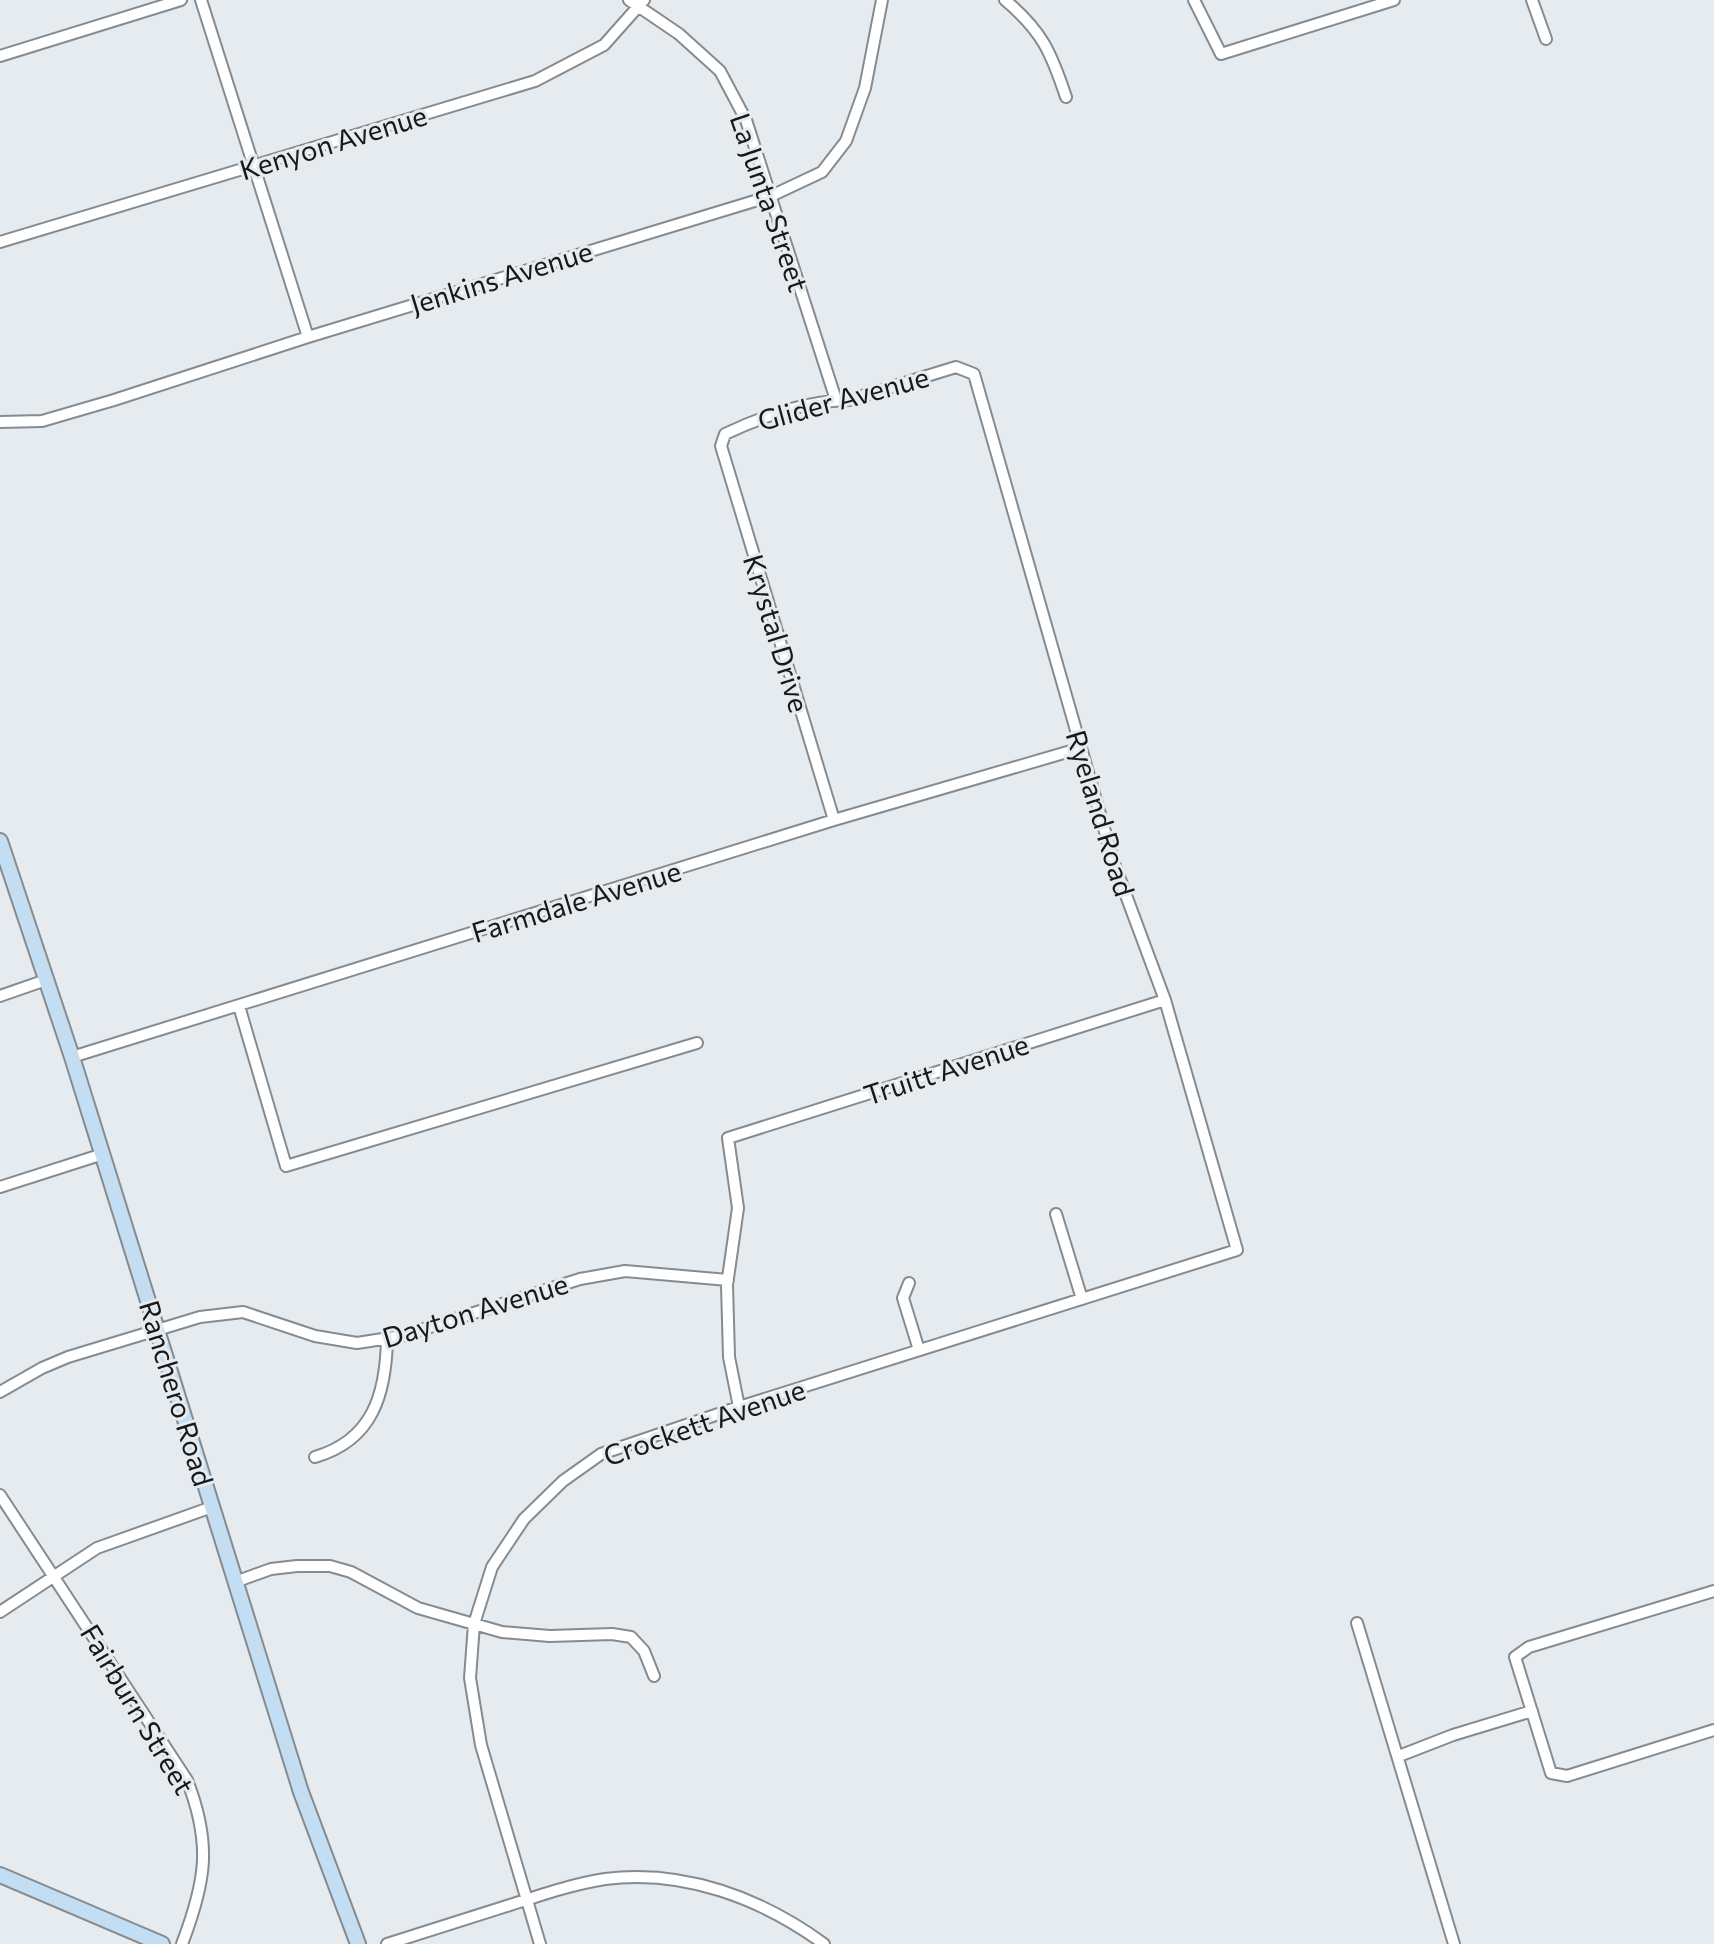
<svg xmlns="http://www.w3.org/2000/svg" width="1714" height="1944" font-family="Commissioner,sans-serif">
  <rect width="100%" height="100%" fill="#e6ebef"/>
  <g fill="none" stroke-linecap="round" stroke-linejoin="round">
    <defs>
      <path id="street" d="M201,0l107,337
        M629,0l50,34 41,37 26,49 90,280
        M1005,0c37,31 46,52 61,97
        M1194,0l27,54 173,-54
        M1532,0l14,39
        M0,56l181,-56
        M0,242l535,-161 69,-36 40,-45
        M0,422l42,-1 72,-21 194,-63 463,-141 51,-24 24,-31 19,-53 17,-88
        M0,996l46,-16
        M239,1006l47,160 411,-123
        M72,1057l762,-237 247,-72
        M0,1187l103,-33
        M1056,1214l26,85
        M909,1283l-6,15 16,52
        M0,1392l42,-24 26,-11 132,-40 43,-5 72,24 42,7 45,-7 178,-57 45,-8 103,9
        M739,1407l-10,-50 -2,-72 11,-77 -10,-70 437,-138
        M315,1457c58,-17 71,-63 72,-119
        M0,1495l187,285c25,64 19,101 -5,164
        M235,1582l36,-13 26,-3h33l21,6 67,36 84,24 48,4 62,-2 19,3 13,14 10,25
        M1714,1591l-185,56 -14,10 36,116 16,3 147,-46
        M0,1612l97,-64 115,-41
        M1357,1623l97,321
        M1399,1756l54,-21 79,-24
        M387,1944c41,-13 82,-26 123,-39 31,-10 63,-21 95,-26 79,-10 156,19 219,65
        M540,1944l-59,-199 -11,-67 4,-54 18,-57 32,-48 39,-38 38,-27 138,-47 498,-157 -72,-250 -51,-137 -140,-489 -18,-7 -107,33c-42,1 -86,16 -124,34l-4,12 113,374"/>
      <path id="secondary" d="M0,841l72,216 229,735 57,152
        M0,1875l162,69"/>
    </defs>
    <use href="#street" stroke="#868b8f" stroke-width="14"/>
    <use href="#secondary" stroke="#868b8f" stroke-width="18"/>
    <use href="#street" stroke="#fff" stroke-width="10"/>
    <use href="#secondary" stroke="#c3ddf2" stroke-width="14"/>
  </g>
  <g text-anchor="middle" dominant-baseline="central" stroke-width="6" stroke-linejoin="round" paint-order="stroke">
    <g font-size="28" fill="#17181a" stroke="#e6ebef">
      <text transform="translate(333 142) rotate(-17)">Kenyon Avenue</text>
      <text transform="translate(770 202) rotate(71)">La Junta Street</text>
      <text transform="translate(501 277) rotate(-17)">Jenkins Avenue</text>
      <text transform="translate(843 398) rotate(-15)">Glider Avenue</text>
      <text transform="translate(777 633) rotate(73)">Krystal Drive</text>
      <text transform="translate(1101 813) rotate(73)">Ryeland Road</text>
      <text transform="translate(576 901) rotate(-17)">Farmdale Avenue</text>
      <text transform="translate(946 1069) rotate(-18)">Truitt Avenue</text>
      <text transform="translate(475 1310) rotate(-17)">Dayton Avenue</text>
      <text transform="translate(177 1393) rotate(73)">Ranchero Road</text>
      <text transform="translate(704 1422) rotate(-19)">Crockett Avenue</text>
      <text transform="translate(138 1709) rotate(59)">Fairburn Street</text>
    </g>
  </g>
</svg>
